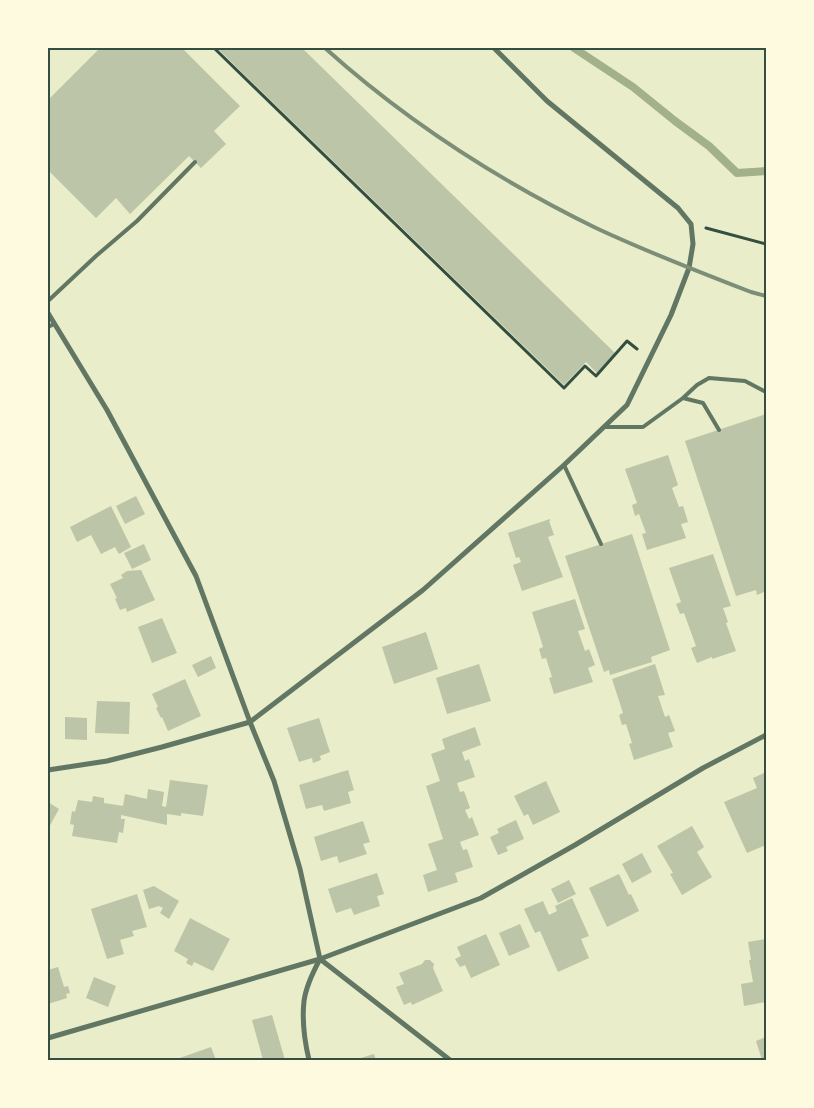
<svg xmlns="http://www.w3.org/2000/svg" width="814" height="1108" font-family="'Exo 2',sans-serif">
  <rect width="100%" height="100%" fill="#e9edc9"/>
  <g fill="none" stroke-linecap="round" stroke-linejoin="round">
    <path stroke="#a3b18a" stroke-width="8" d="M574,48l59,39 42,34 34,25 28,27 29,-2"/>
  </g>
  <path fill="#bcc5a7" d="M96,48h86l58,58 -26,25 12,13 -25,24 -12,-12 -59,58 -14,-16 -20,20 -48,-48v-70l50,-50z
    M217,48h85l313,305 -18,20 -11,-11 -22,23z
    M766,414v177l-9,4 -1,-5 -20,6 -51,-155z
    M668,455l10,30 -6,3 7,19 4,-1 5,16 -7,2 5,14 -39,12 -5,-16 4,-1 -7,-19 -4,2 -3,-11 5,-2 -12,-34z
    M136,496l9,18 -20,10 -9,-18z
    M111,506l20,41 -12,7 -4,-7 -14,7 -10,-19 -14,7 -7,-15z
    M550,519v2h-1l5,14 -6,2 15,40 -41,14 -9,-26 8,-3 -2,-5 -3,1 -8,-25z
    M632,534l38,116 -19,7 1,5 -42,13 -1,-5 -5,2 -39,-116z
    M144,544l7,16 -19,9 -8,-16z
    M713,554l18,52 -8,2 5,14 -2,1 10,28 -24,8v-2l-15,6 -6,-15 5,-2 -12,-33 -4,1 -4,-10 5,-2 -12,-34z
    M141,570l14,30 -28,12 -1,-4 -6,2 -5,-11 2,-1 -7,-14 13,-6 -2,-3 6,-4z
    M575,599l10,30 -7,2 7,20 4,-2 6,16 -7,3 5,14 -39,12 -5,-16 3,-1 -6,-19 -4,1 -3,-10 4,-2 -11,-35z
    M162,618l15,35 -25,10 -14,-36z
    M426,632l12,37 -44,15 -12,-37z
    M211,656l5,12 -18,9 -6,-12z
    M479,664l12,37 -44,13 -11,-36z
    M655,664l10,31 -7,1 7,21 4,-2 6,16 -7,2 5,14 -39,13 -5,-16 3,-1 -6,-19 -4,1 -3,-10 4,-2 -11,-34z
    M185,679l16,37 -33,15 -6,-14 -1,1 -5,-10 2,-1 -6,-13z
    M97,701l33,1 -1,32 -34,-1z
    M65,717l22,1v22l-22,-1z
    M319,718l11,34 -10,4 1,4 -8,3 -1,-5 -13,4 -12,-34z
    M475,727l6,18 -19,7 3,9 4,-2 6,18 -18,6 3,9 4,-1 6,17 -5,2 4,9 3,-2 7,18 -19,7 3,8 4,-1 6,18 -18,6 3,9 -30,10 -5,-17 14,-5 -9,-26 15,-5 -17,-53 14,-5 -9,-27 14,-5 -3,-10z
    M348,770l6,20 -6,2 3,11 -27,8 -2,-6 -16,4 -7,-24z
    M766,772v73l-19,8 -23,-51 33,-14 -4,-10z
    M170,780l38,5 -5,31 -22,-3v3l-14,-2v11l-46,-10v4h4l-2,14 -4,-1 -2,11 -45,-7 2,-11 -4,-1 2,-13 3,1 3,-12 14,2 1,-6 11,2v5l19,3 2,-12 22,5 1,-10 16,3 -2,14 4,1z
    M546,781l14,31 -27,13 -5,-11 -4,2 -10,-20z
    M48,802l11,7 -11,20z
    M516,820l8,19 -18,8 2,4 -10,4 -8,-18 9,-4 -2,-4z
    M363,821l7,21 -7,2 4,10 -28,9 -2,-7 -16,5 -7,-24z
    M692,826l12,21 -7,5 15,25 -30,18 -12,-21 3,-1 -16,-27z
    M642,853l10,19 -20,11 -10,-19z
    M377,873l7,21 -7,2 3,10 -26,9 -3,-7 -15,5 -8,-24z
    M619,874l10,21 2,-1 8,17 -32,16 -18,-39z
    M569,880l7,14 -18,9 -7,-14z
    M154,886l25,15 -10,18 -9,-6 3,-5 -4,-2 -10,3 -6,-19z
    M137,894l10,33 -15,4 2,5 -14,4 4,14 -17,5 -16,-50z
    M572,898l17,38 -8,3 8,19 -31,14 -18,-41 -5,2 -11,-24 19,-8 6,14 8,-4 -2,-5z
    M190,918l40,21 -17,32 -19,-9 -2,4 -6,-3 2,-4 -14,-8z
    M520,924l10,23 -21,9 -10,-23z
    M486,934l14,31 -29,13 -6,-13 -5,2 -5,-8 6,-3 -4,-9z
    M766,939v42h-2l2,21 -22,4 -3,-22 12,-2 -4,-22h2l-3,-18z
    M425,960h5l4,4 -1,4 10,23 -31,14 -1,-3 -7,3 -8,-18 8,-3 -5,-11 23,-9z
    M58,967l6,20 4,-1 2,7 -4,1 1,4 -19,6v-34z
    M94,977l22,9 -8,21 -22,-9z
    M272,1015l13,45h-22l-11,-40z
    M766,1037v23h-4l-6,-19z
    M211,1047l5,13h-42z
    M374,1054l2,6h-22z"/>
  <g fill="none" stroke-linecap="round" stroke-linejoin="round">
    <path stroke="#344e41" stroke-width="3" d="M214,48l350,340 21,-22 11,10 31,-35 10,8
      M706,228l60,16"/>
    <path stroke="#617663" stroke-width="4" d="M48,301l48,-45 41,-35 58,-59
      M48,327l6,-3
      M683,398l14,-13 12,-7 36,3 21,11
      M604,427h39l40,-29 20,5 16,27
      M564,465l37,79"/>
    <path stroke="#617663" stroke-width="5" d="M48,313l59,97 89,166 54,146 24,59 26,88 20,90
      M48,770l59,-9 55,-14 88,-25 173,-132 141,-125 63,-60 44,-90 18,-47 4,-24 -2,-20 -13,-16 -131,-107 -53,-53
      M320,959l130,101
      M48,1038l272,-79 161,-61 94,-53 128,-77 63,-33
      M309,1060c-4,-17 -7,-41 -5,-59 2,-15 9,-29 16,-42"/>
    <path stroke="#7c8e77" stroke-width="4" d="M325,48c80,72 175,133 271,180 51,24 103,44 155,64l15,4"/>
  </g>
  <rect width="814" height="1108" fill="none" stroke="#fefae0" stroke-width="98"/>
  <rect x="49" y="49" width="716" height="1010" fill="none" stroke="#344e41" stroke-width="2"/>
</svg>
